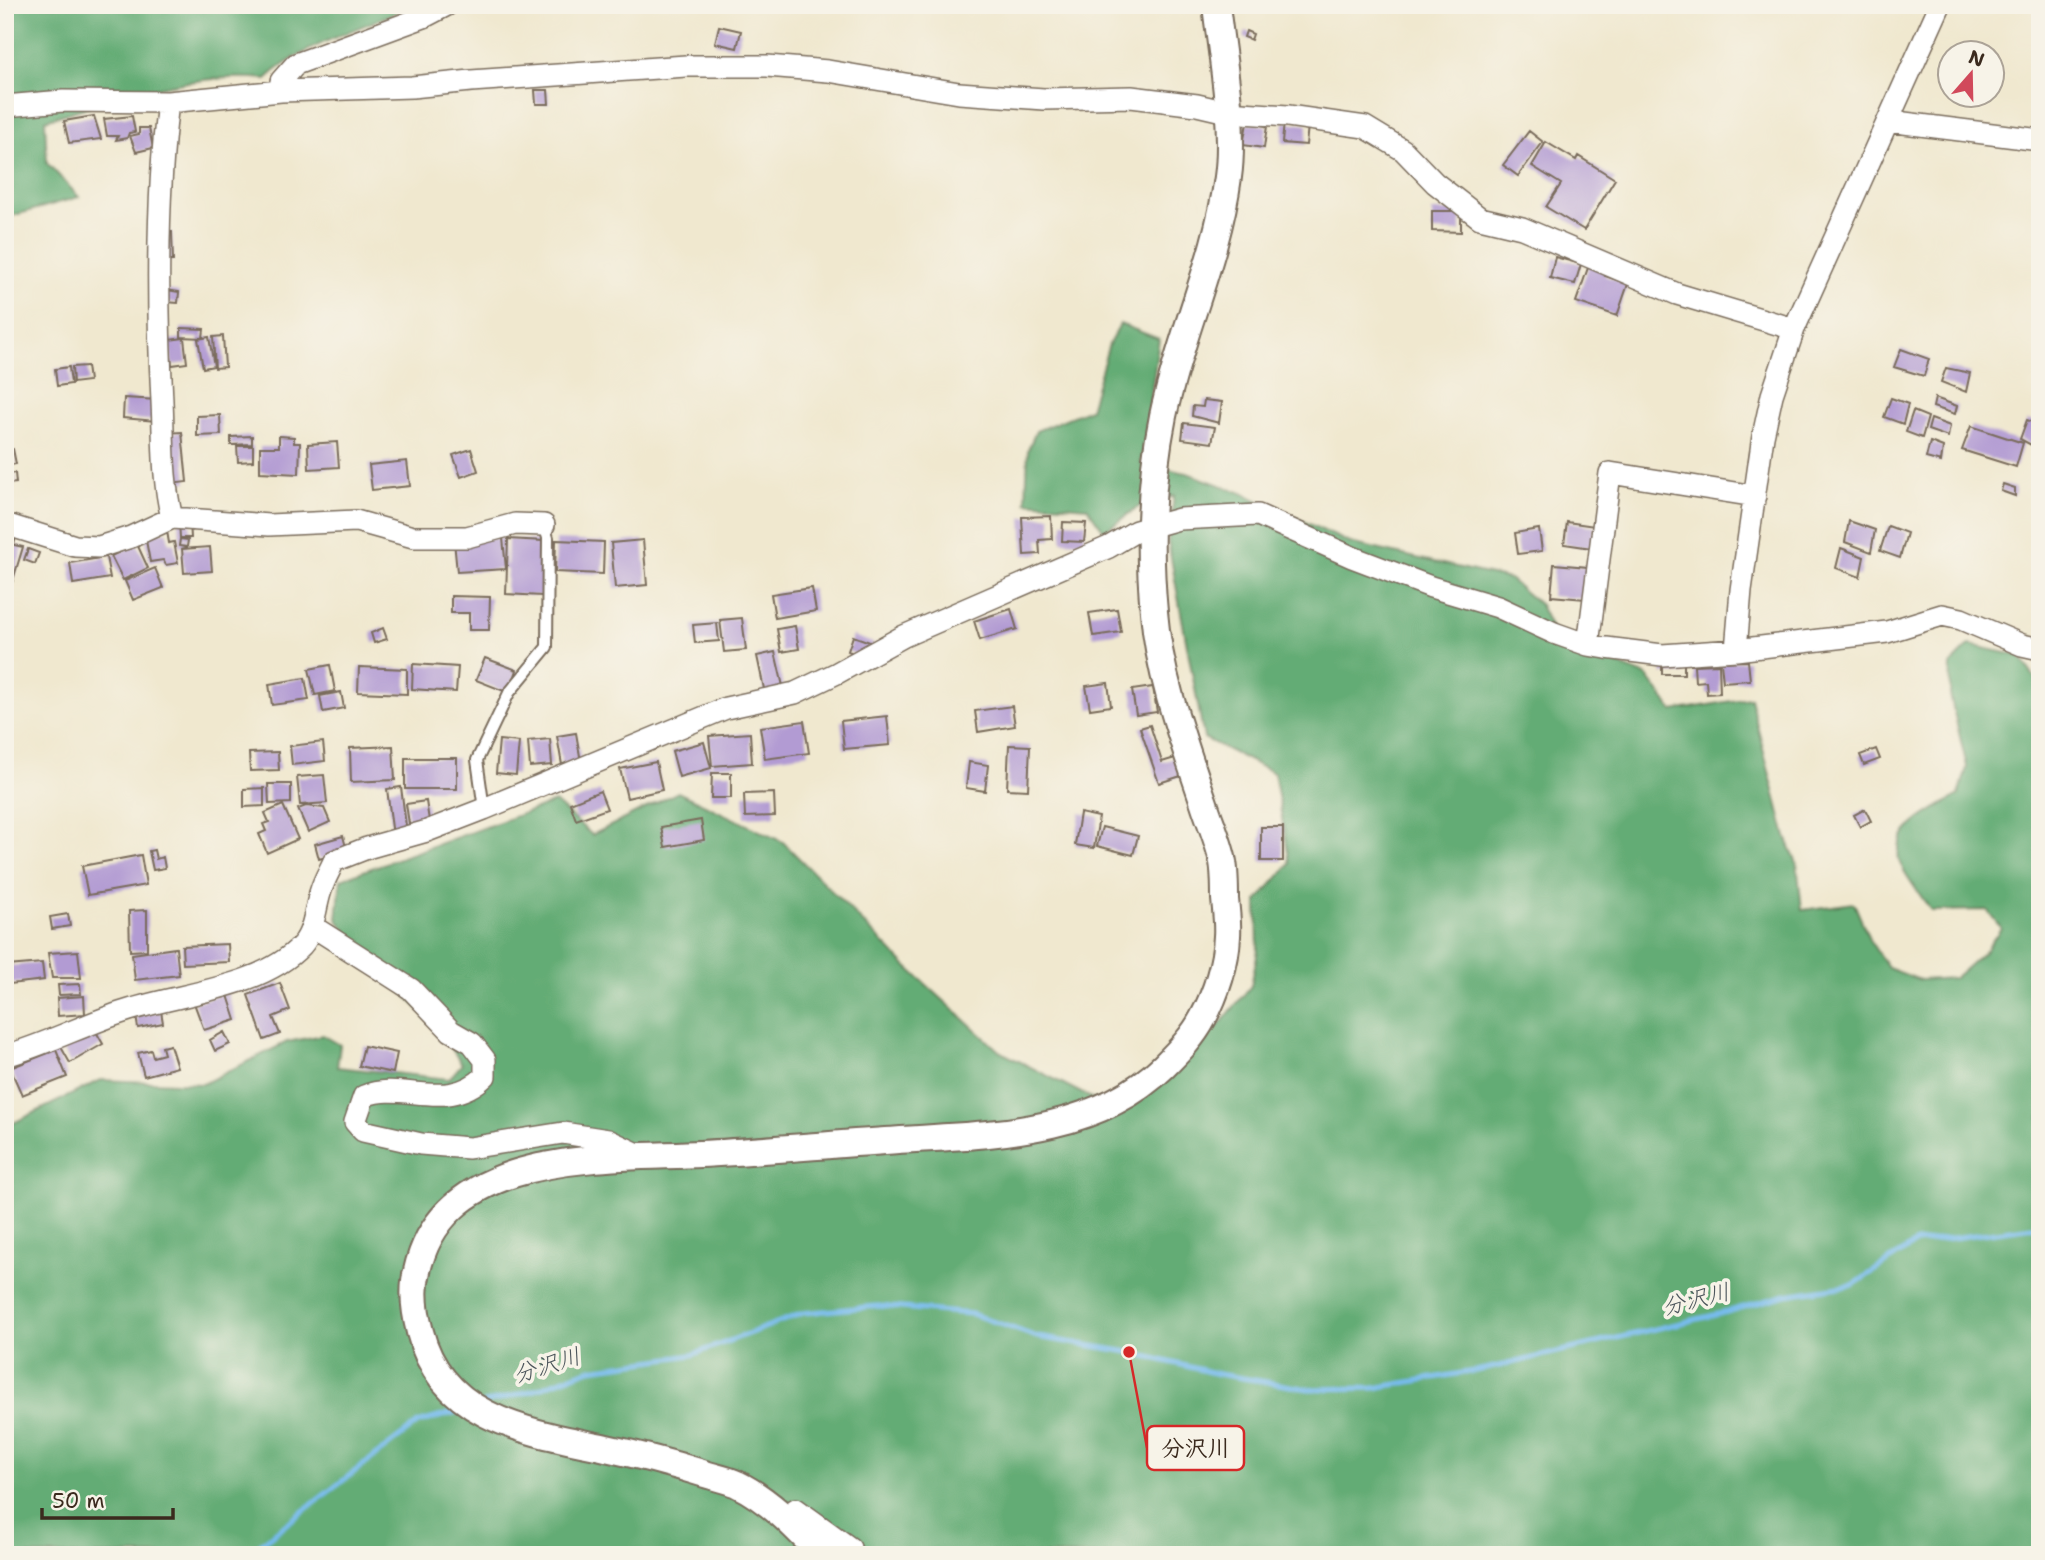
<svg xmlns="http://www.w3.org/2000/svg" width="2045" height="1560" font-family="'Shantell Sans','Klee One',sans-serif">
  <rect width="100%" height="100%" fill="#f7f3e8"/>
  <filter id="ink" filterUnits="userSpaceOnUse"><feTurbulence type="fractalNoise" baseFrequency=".0143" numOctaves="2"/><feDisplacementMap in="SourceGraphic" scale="14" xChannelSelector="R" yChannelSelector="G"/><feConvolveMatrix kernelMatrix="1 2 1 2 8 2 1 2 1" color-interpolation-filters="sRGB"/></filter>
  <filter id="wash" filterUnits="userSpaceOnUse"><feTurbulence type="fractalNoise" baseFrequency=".00686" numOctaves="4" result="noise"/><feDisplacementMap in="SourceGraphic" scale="28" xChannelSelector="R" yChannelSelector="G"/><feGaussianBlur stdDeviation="1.57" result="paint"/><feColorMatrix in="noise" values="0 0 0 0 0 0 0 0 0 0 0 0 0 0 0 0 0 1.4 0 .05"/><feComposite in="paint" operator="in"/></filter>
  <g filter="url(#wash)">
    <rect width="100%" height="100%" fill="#f0e8cf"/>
    <path fill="#63ac74" stroke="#4f6b49" stroke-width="2" d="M5,5l280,2 9,-2h120c-43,19 -116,42 -148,74 -75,-8 -150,20 -221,41l2,43 32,34 -74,21z
      M1120,324l39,15 -18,125 46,9 55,20 108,50 159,36 31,26 17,36 90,35 26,35 77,-13 36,139 11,26 5,47 52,-7 16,38 18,27 32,12 34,-2 32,-28 15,-22 -14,-18 -56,1c-6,-10 -31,-42 -32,-51 -6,-34 37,-51 60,-65l8,-28 -17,-72 1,-31 19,-19 50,11 20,30v869h-2035v-428l96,-47 102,4 84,-42 36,-7 17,10 -3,22 112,12 13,-15 -23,-34 -83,-87 -19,-24 4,-40 214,-77 37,33 86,-43 105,50 122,123 94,86 94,48 28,8 100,-84 30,-37 7,-36 -1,-49 33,-37 -16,-91 -70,-35 -36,-196 6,-46 -34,10 -36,25 -17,-24 -61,-5 2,-52 8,-19 54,-22 19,-65z"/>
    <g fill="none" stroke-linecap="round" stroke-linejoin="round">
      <path stroke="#77bbed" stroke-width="5" d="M485,1403l50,-13 55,-21 102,-14 111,-42 75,-7 94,8 65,23 92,15 89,22 91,15 65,-1 112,-19 237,-56 63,-18 67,-10 63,-42 124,-17
        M246,1555l172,-132 45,-13"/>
    </g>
    <g id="blocks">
      <path fill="#b29bd3" d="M719,26l22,5 -4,17 -22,-5z
        M1246,31l7,3 -2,6 -7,-3z
        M535,90h13l1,14h-13z
        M94,116l7,23 -32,4 -5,-22z
        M132,116l3,16 -6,1 -2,5 -11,2 2,-4h-11l-3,-17z
        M1284,122l24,3 -2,20 -24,-2z
        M1247,123l20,3 -3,22 -21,-3z
        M139,128h10l4,20 -17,4 -6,-16 9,-2z
        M1529,131l14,11 -25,34 -15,-11z
        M1546,142l30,18 2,-4 37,23 -31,51 -38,-23 15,-23 -29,-18z
        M1432,211h29v21l-29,-1z
        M163,232h9l1,29h-9z
        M1555,257l26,7 -6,20 -25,-6z
        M1589,265l18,6 -2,5 23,8 -11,32 -41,-14z
        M167,290l12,2 -1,11 -12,-1z
        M181,328l23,1 -1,9 -22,-1z
        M223,336l2,31 -10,1 -2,-31z
        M209,337l5,29 -11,2 -5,-29z
        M184,338l3,25 -15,2 -3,-25z
        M1901,349l28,10 -5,17 -30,-9z
        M87,366l2,15 -16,2 -1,-16z
        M69,367l2,17 -14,2 -2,-17z
        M1946,368l24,5 -4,19 -25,-10z
        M124,398l34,2 -2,21 -33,-3z
        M1891,398l17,6 -5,20 -19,-7z
        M1935,398l22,8 -2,8 -22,-7z
        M1204,400l18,2 -3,21 -27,-7 1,-10 10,1z
        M1913,411l15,6 -6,21 -16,-6z
        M220,415l1,20 -24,1v-20z
        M1931,419l19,7 -2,11 -20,-7z
        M2027,420l13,5 -5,22 -15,-8z
        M1184,423l31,4 -3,16 -30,-4z
        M1971,426l52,17 -7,24 -54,-17z
        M182,432l5,50 -16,2 -5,-51z
        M252,436v8l-21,1v-8z
        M279,436l15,1v6h6l-1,31 -39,-2v-25h19z
        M337,442l2,25 -30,2 -1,-25z
        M1930,442l13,5 -2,15 -15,-4z
        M237,446h16v15l-15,1z
        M13,449l3,15 -11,2v-16z
        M471,449l7,22 -17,6 -8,-22z
        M407,461l3,25 -38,4 -3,-25z
        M15,473l1,10 -9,1 -1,-10z
        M2003,484l12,4v8l-14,-5z
        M1051,516l1,23 -13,1 1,14 -16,1 -2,-38z
        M179,521h11l1,17h-11z
        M1849,521l26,9 -4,22 -26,-10z
        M1063,522l23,1 -2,19 -22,-1z
        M1567,522l28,4 -3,22 -28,-4z
        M1888,526l19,7 -7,25 -20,-7z
        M1539,529l3,22 -24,3 -3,-21z
        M167,531l2,12 5,-1 4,21 -12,2 -3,-5 -13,2 -5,-27z
        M5,533l11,3 -2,9 9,2 -14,46 -4,-1z
        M503,538l3,31 -49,3 -3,-31z
        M180,539l8,1 -1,7 -8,-1z
        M508,539l36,2 -2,55 -36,-2z
        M556,540l48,2 -1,32 -48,-2z
        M643,540l4,45 -32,3 -4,-45z
        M137,544l11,24 -25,12 -12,-24z
        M210,547l2,24 -28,2 -2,-24z
        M1841,548l23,9 -4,20 -24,-9z
        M28,549l11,4 -4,11 -11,-4z
        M106,557l4,21 -37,6 -3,-21z
        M1554,564l34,3 -3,32 -34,-3z
        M155,568l8,20 -30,12 -8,-19z
        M812,588l4,23 -41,7 -4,-24z
        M451,596l39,1 -1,33h-20v-17h-18z
        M1011,609l6,20 -37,11 -6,-19z
        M1117,609l4,23 -28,4 -4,-23z
        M742,618l4,32 -22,2 -4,-32z
        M717,623l2,18 -24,2 -2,-18z
        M795,626l4,23 -18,3 -4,-23z
        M383,628l4,11 -13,4 -3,-10z
        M853,636l20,7 -5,16 -20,-8z
        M775,652l11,47 -19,4 -10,-47z
        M485,658l32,12 -8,23 -33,-13z
        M1684,660v14h-22v-13z
        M1748,661l2,19 -27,2 -2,-20z
        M413,664l45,3 -2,25 -44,-3z
        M1719,664l1,29 -13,1 -1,-13 -11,1 -1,-17z
        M330,665l5,26 -20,4 -6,-26z
        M359,667l48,2v25l-49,-2z
        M305,678l4,22 -37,5 -3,-21z
        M1108,683l3,23 -21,3 -4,-23z
        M1153,687l4,25 -21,3 -4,-25z
        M341,692l3,16 -21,4 -3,-16z
        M1012,706l3,20 -37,6 -3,-21z
        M887,716l3,29 -46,4 -3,-28z
        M804,721l5,32 -44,6 -5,-32z
        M1150,725l12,37 13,-4 6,18 -22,7 -19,-55z
        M576,733l5,29 -19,3 -5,-29z
        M750,733l2,30 -40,3 -3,-30z
        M550,739l2,26 -22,2 -2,-26z
        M499,740l20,2 -3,33 -20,-2z
        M323,742l2,19 -33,4 -2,-19z
        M704,742l7,26 -32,9 -7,-26z
        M1009,745l21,1 -2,44 -21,-1z
        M393,746l2,34 -44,2 -1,-34z
        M1876,749l4,10 -16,6 -4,-10z
        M278,752l1,18 -29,1 -1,-18z
        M405,758h52v31h-52z
        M656,762l6,28 -35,8 -7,-29z
        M969,762l19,3 -3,26 -19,-3z
        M712,773h19v25h-20z
        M324,775l3,28 -27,2 -3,-28z
        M268,784h23v19l-22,1z
        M401,787l6,47 -14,2 -6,-47z
        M264,788v18l-20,1v-18z
        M600,791l7,18 -31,11 -6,-17z
        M774,793l1,23 -30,1 -1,-23z
        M426,801l4,26 -20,3 -4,-26z
        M283,805l15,34 -31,14 -8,-19 7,-3 -3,-7 6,-2 -4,-9z
        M306,806l18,2 6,14 -22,10 -10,-23z
        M1865,809l6,12 -11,6 -6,-12z
        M1080,813l19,4 -5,31 -19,-3z
        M701,820l3,20 -39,7 -4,-20z
        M1102,827l36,9 -5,19 -36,-9z
        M1261,827h22v34h-22z
        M343,836l4,15 -28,8 -4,-15z
        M154,850l2,9 7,-2 2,11 -12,2 -4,-19z
        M141,855l5,30 -58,10 -6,-29z
        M147,910v40l-17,1 -1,-40z
        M68,914l2,12 -18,3 -2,-12z
        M228,944l1,18 -46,2 -1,-18z
        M176,948l3,27 -44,5 -3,-26z
        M78,951l3,27h-29l-4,-25z
        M42,963l2,17 -34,4 -2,-18z
        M280,983l10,27 -17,7 7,17 -16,6 -16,-45z
        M80,984l1,10 -22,1 -1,-10z
        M227,992l9,28 -32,10 -10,-27z
        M84,996l1,18 -27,2 -1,-18z
        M161,1011l2,12 -25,5 -2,-12z
        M94,1028l9,16 -33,19 -9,-16z
        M224,1032l6,12 -15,7 -5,-11z
        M170,1045l7,22 -33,9 -6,-23 13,-3 2,7 11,-3 -2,-7z
        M364,1046l33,7 -4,20 -34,-7z
        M56,1050l11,27 -45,18 -12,-27z"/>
    </g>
  </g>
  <g filter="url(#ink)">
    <use href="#blocks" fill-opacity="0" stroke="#7a6c5c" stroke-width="2"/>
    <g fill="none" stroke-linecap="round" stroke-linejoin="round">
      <defs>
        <path id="service" d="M484,809l-7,-49 32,-67 38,-46 1,-109 -4,-13"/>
        <path id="minor" d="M281,91v-10l15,-17 128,-47 23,-12
          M168,102c-12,99 -11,200 -6,299 2,40 0,77 10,117
          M5,106l58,-5 105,1 113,-11 131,-4 59,-6 215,-15h81l61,5 131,22 85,6 87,-2 66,8 30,7 61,4 77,11 38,23 32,33 45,35 42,10 155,66 117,35
          M1888,121l152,19
          M5,524l70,22 24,1 32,-10 41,-19 97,7 87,-4 57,16h54l48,-13 29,1
          M1588,645l22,-172 145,23
          M1736,650l5,-60 22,-154 9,-41 22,-66 146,-324
          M312,926l99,63 40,42 21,12 13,17v16c-38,37 -82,4 -121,20l-9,26 8,9 58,13 48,4 94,-15 45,7 32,15
          M5,1056c39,-11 76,-30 115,-43 56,-20 140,-23 182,-68 13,-15 13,-38 19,-55 3,-10 9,-20 13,-29l33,-13 60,-17 57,-22 242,-101 69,-15 42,-20 67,-37 205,-89 27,-16 43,-12 79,-4 94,42 79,30 67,20 56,26 34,12 18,3 56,7 74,-5 151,-18 55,-17 19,4 61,26 18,4
          M785,1517l11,-8 54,39 -1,7"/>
        <path id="tertiary" d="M822,1555c-25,-26 -52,-55 -85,-71 -11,-5 -24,-7 -35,-11 -32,-10 -63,-18 -96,-25 -76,-16 -164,-28 -186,-116 -5,-19 -8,-42 -3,-61 27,-122 186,-112 283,-117 62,-3 124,-9 185,-13 96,-7 206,-3 279,-75 15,-15 29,-29 39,-48 13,-24 23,-55 24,-82 1,-12 -1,-25 -2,-37 0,-12 0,-26 -2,-37 -4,-20 -13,-40 -19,-59 -20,-60 -45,-127 -50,-191 -6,-64 -4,-132 9,-196 17,-81 54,-157 65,-239 7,-50 -6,-120 -12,-172"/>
      </defs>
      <use href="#service" stroke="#7a6c5c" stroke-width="14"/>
      <use href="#minor" stroke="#7a6c5c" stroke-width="24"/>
      <use href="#tertiary" stroke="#7a6c5c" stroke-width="30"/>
      <use href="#service" stroke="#fff" stroke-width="10"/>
      <use href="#minor" stroke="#fff" stroke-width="21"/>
      <use href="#tertiary" stroke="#fff" stroke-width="26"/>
    </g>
  </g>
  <g text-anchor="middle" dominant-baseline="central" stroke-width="7" stroke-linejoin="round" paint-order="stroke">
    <g font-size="23" font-style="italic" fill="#4d565c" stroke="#f7f3e8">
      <text transform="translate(1696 1299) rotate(-14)">分沢川</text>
      <text transform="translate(547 1365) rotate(-17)">分沢川</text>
    </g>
  </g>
  <path fill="none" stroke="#d62828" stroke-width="2.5" d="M1129 1352L1147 1448"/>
  <circle fill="#d62828" stroke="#f7f3e8" stroke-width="2.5" cx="1129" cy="1352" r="7"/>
  <rect fill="#f7f3e8" stroke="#d62828" stroke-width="2.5" x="1147" y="1426" width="97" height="44" rx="7"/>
  <g font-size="23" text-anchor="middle" font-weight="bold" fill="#3b2a1e">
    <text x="1196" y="1456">分沢川</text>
  </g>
  <rect width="2045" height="1560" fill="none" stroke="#f7f3e8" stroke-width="28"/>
  <g transform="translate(1971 74) rotate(20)"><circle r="33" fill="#f7f3e8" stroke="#aca397" stroke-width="2"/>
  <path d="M0-5L12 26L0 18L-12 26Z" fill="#d1495b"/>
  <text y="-10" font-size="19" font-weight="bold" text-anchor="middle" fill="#3b2a1e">N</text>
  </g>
  <path d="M42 1508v10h131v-10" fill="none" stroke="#3b2a1e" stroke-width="3.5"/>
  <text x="52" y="1508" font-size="21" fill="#3b2a1e" stroke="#f7f3e8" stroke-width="5" paint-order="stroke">50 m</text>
</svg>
